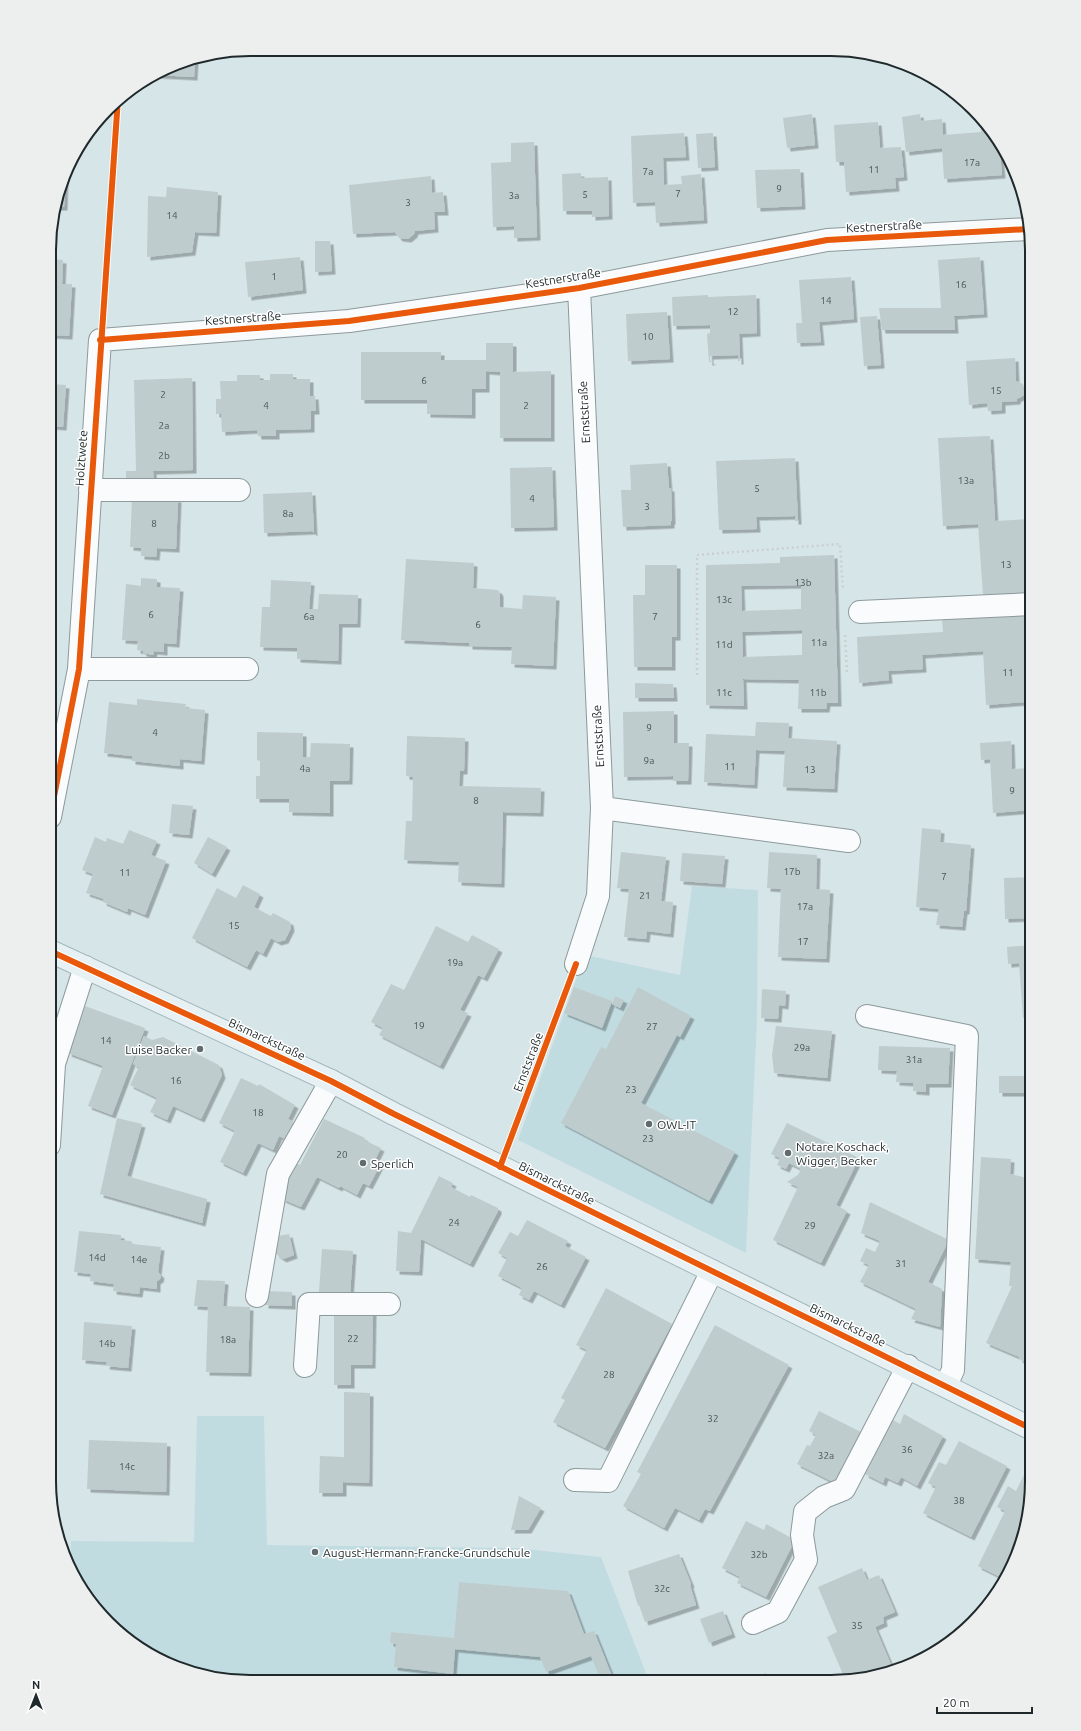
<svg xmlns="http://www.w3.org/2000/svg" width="1081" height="1731" font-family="Ubuntu,sans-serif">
  <defs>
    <filter id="shadow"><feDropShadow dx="3.5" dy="3.5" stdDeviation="0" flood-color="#0004"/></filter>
  </defs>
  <rect width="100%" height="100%" fill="#d6e5e8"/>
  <path fill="#c1dce1" d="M692,886l66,4 -1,131 -11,232 -228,-113 67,-185 95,20z
    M197,1416h67l3,129 249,3 85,9 48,124 -425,-1 -51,-13 -46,-27 -37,-37 -19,-34v-28l123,1z"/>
  <path fill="#bfccce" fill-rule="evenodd" filter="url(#shadow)" d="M195,60l-1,17 -38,-2 17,-11z
    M812,114l3,31 -28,3 -4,-30z
    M920,114l1,7 21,-2 1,16 38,-3v-3l10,-1 8,15 3,32 -58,4 -2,-31 -36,4 -4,-35z
    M878,122l2,26 21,-1 3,30 -9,1 1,10 -50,4 -2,-30h-8l-2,-37z
    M684,133l2,24 -23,1 1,27 18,-1 -1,-8 20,-2 3,46 -48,3 -1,-21 -22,1 -2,-67z
    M713,133l2,34 -17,1 -2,-34z
    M534,142l3,95 -23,1v-12l-21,1 -2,-64 20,-1v-19z
    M800,169l2,37 -45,2 -2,-38z
    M581,173v5l27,-1 1,39 -17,1v-6h-29l-1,-37z
    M431,176l1,17 11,-1 2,20h-11l1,17 -20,2 -1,3 -6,5 -9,-1 -4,-6 -42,2 -4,-49z
    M65,177l-1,30h-8z
    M167,187l51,5 -2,41 -21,-1 -3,20 -45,5 1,-61 18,1z
    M315,241h15l2,30 -17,1z
    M300,257l3,33 -55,7 -3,-35z
    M980,257l4,57 -30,2 1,14h-73l-3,-22h62l-3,-48z
    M51,259l12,1 -1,24h10l-3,52 -18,-1z
    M851,277l3,42 -35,3 2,20 -24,1 -1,-20h6l-3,-43z
    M708,295v2l48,-2 1,38 -18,1 1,27h-2v-6l-28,1v5l3,1h-4l-2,-28 3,-1v-8l-37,1 -1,-29z
    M667,312l3,47 -42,2 -2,-47z
    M877,316l4,49 -17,1 -4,-49z
    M486,343h27v29l38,-1v67h-51v-66l-14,-1v18h-14v26l-45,-1v-14h-66v-48h80v8h45z
    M1015,358l1,23 7,3 1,11 -7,4v2l-15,1v8l-14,1 -1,-8 -18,2 -3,-44z
    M270,374h23v5h17v17h5l1,15h-5v18l-35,1v6h-18l-1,-6 -35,2 -1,-18h-5v-15h5l-1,-18h17v-6h23v5h10z
    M192,378l1,92 -40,1 1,14h-28v-14h10l-2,-91z
    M50,384l16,1 -3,42 -13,-1z
    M990,436l5,85 36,-2 1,73 -49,3 -5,-71 -35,2 -5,-88z
    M795,458l3,63h-3v-5l-39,1 1,12 -38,1 -3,-69z
    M667,463l2,25h2l1,33h-1v4l-48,2 -2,-37h10l-1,-25z
    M552,467l2,60 -43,1 -1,-60z
    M312,492l2,41 -2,-2 -48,2 -1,-39z
    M132,497l46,2 -2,50 -19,-1 -1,9 -15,-1v-8l-11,-1z
    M834,555l4,148h-11l-1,6h-28l1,-29 -56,-1 1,27 -38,-1v-140l74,-2v-6zM801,585v24l-59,2 -1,-25zM802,630v25l-59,2 -1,-25z
    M406,559l68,4 -1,25 25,2 2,3v14l22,2 1,-14 33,2 -3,69 -42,-2 1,-17 -43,-1v-3l-68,-3z
    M645,565h32v72h-5v30h-38l-1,-72h12z
    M141,578l16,1v8l23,1 -4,56 -12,-1v9l-10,-1 -1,4 -10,-2v-2l-6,-1 1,-9 -16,-1 4,-56 15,2z
    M271,580l40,2 -2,27h9l1,-15 39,1 -1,29h-18l-1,37 -41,-2v-11l-37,-1 2,-40h8z
    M1032,613v80h-8l1,9 -39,3 -3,-54 -61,4 1,14 -35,2 1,9 -30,3 -2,-46 86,-5 -1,-13z
    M635,683l38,1 1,14h-39z
    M137,699l49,5 -1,4 20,2 -4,51 -21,-2v7l-48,-5v-5l-28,-3 5,-51 28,3z
    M674,711v32h15l-1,38h-15v-5l-49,1 -1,-65z
    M756,722l33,1 -1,15 49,3 -3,48 -51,-2 2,-36 -29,-1 -2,35 -50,-3 2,-48 49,2z
    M257,732l46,1v24h7l1,-14 39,1 -1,37h-19v32l-41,-1v-13h-33v-23h4v-15l-3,-1z
    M407,736l58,2 -1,33h-4l-1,15 82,2 -1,25 -37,-1 -2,72 -43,-2 1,-20 -55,-2 2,-39h6l1,-44 -7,-1z
    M1011,741l1,28 20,-1v42l-39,3 -3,-54 -9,1 -1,-17z
    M172,804l21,2 -4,29 -20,-2z
    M922,828l19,2 -1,12 31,3 -5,66h-2l-2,16 -26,-2 3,-16 -23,-2z
    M129,830l28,11 -6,14 15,6 -21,54 -17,-7 -1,4 -24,-10 1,-3 -18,-6 7,-19 -11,-4 13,-33 11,5 1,-4 16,6z
    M208,837l19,10 -15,27 -18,-11z
    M621,852l45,5 -5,44 12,1 -3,32 -23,-3 -1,8 -22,-2 5,-48 -12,-1z
    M769,852l48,3 -1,34 14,1 -4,69 -48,-2 3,-68 -14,-1z
    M682,853l43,3 -3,28 -42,-3z
    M1032,877v41l-27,1 -1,-41z
    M243,885l17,9 -6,13 17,9 2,-3 17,9 1,6 -6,12 -7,2 -7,-4 -8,16 -7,-4 -9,17 -55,-29 25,-50 19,10z
    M436,926l32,16 4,-7 27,14 -15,29 -6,-3 -18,35 8,3 -28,53 -61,-31 4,-7 -12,-6 20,-38 13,6z
    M1032,945v72l-9,1 -4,-55 -11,1 -1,-17z
    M574,987l38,14 -10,27 -38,-15z
    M638,987l53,29 -11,21 -3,-2 -36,68 94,49 -26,49 -148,-78 40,-76 5,2z
    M762,989l24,2 -1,15 -6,-1 -1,14 -17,-1z
    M615,996l9,4 -4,8 -8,-4z
    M85,1006l60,22 -33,87 -24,-9 15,-40 -35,-13z
    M50,1008l4,1 -4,11z
    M776,1026l56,5 -5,47 -53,-5 -2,-18z
    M144,1036l8,4 11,-3 56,28 3,10 -21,44 -28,-13 -6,14 -17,-8 7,-14 -27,-13 9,-18 -6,-3z
    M879,1046l71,2 -2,36h-22v8l-13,-1v-8l-17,-1 1,-11 -19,-1z
    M999,1076h31v17h-31z
    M241,1078l17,8 1,-2 36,21 -7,14 6,3 -9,17 -6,-3 -6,14 -15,-7 -15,30 -23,-11 15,-31 -16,-8z
    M117,1118l25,6 -15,52 80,23 -5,24 -102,-29z
    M324,1119l41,19 -1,2 17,8 -6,12 6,3 -12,23 -6,-3 -6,12 -17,-9 -1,2 -22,-11 -16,30 -19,-8 8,-39 10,5z
    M787,1123l72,35 -23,47 11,6 -26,52 -48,-23 25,-53 -11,-5 11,-7 3,-6 -12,-6 -3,6 -9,-4 3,-7 -9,-4z
    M981,1157l30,2 -1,15 22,5v186l-13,-6v-2l-33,-14 26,-57h-3l2,-24 -36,-3z
    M439,1176l14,7 -2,4 19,10 1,-2 27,13v3l-28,53 -49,-25 -2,33 -23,-1 2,-40 13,2z
    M870,1202l79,38 -21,42 14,7 -2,38 -29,-8 5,-10 -56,-27 9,-17 -9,-4 6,-13 9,4 5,-11 -19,-8z
    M527,1220l41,21 -3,5 21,11 -25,48 -27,-14 -5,9 -10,-5 3,-7 -24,-12 9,-18 -9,-5 7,-12 5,-9 8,4z
    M79,1231l42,4v5l10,1 2,3 28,3 -3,25 3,3 -1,4 -3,2v8l-17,-2 -1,7 -26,-3 1,-7 -24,-3 1,-7 -17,-2z
    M289,1234l5,21 -11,4 -7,-5 -2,-10 4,-8z
    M322,1249l31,2 -3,44 -31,-3z
    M197,1280l28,1 -2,25 27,1 -2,66 -42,-1 2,-65 -14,-1z
    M606,1288l66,36 -67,124 -52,-26 12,-22 -4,-2 26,-48 -11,-5z
    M266,1291l26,1v14l-27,-1z
    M334,1311l39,1 -1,53h-21v20h-17z
    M84,1322l48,4 -4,42 -22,-2 1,-4 -25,-2z
    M715,1325l74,40 -79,146 -5,-2 -6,11 -24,-12 -11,20 -41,-22 18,-32 -4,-2z
    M344,1392l26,1 -1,90 -26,-1v11h-24l1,-37 24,1z
    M819,1411l42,21 -26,51 -38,-19 10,-19 3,1 6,-11 -7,-4z
    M904,1414l39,22 -26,50 -16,-9 -3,6 -13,-6 -2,6 -18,-9 28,-54 7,4z
    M89,1440l78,3 -1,49 -79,-3z
    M959,1441l48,25 -36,71 -48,-24 13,-26 -8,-4 11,-21 7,3z
    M1024,1475l8,4v16l-15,63 -13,21 -26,-13 27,-55 -8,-4 11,-21 8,5z
    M519,1496l22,12 -13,22h-17z
    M746,1521l18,9 2,-6 29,16 -29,57 -29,-14 3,-6 -18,-9z
    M679,1554l12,30 -1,1 6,20 -51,17 -6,-17 -1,1 -10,-35z
    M862,1568l5,12 12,-5 16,37 -12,5 1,6 -9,4 17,40 -13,5 -34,7 -18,-42 10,-5 -19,-45z
    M459,1582l109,9 16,43 10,-3 20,50h-13l-10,-25 -45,16 -6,-15 -85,-8 -2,25 -59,-7 2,-23 -6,-1 1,-11 63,6z
    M723,1611l9,23 -23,9 -9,-24z
    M766,1673l3,9h-26z"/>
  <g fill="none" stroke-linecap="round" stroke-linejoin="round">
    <defs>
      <path id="minor" d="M90,490h149
        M860,612l172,-8
        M79,669h168
        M602,808l247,33
        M50,817l29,-148 21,-329 249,-19 230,-33 248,-48 201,-11
        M576,964l22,-68 4,-88 -23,-520
        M867,1016l100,20 -14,334 -7,15
        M49,1145l5,-81 31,-97
        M257,1296l21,-122 53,-93
        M305,1366l4,-62h80
        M575,1480l33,1 104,-210
        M753,1623l25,-11 28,-52 -4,-25 3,-23 19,-15 20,-8 64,-123"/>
      <path id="major" d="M50,951l281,130 63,33 638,315"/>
    </defs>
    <use href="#minor" stroke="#8d999b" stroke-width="24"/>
    <use href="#major" stroke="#a3b7bb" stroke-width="24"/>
    <path stroke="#cbcfd0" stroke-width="2.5" stroke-dasharray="2 3" stroke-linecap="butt" d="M845,635l2,38
      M697,675v-120l143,-11 3,46"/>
    <use href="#minor" stroke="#f9fbfc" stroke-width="22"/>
    <use href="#major" stroke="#e7f1f3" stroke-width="22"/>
    <defs>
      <path id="cycleway" d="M100,340l249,-19 230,-33 248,-48 201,-11
        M50,817l29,-148 39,-571
        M50,951l281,130 63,33 638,315
        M500,1167l76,-203"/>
    </defs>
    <use href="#cycleway" stroke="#fff" stroke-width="8"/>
    <use href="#cycleway" stroke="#e8590c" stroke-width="6"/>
  </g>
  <g fill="#5f6b6d" stroke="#fff" stroke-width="1.5">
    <circle cx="200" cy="1049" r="4"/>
    <circle cx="649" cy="1124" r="4"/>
    <circle cx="788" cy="1153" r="4"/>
    <circle cx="363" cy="1163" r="4"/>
    <circle cx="315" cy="1552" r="4"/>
  </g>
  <g text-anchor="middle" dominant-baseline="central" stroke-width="3" stroke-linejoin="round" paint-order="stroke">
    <g font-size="10" fill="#4a5456">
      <text x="972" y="162">17a</text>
      <text x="874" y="169">11</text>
      <text x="648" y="171">7a</text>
      <text x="779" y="188">9</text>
      <text x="678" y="193">7</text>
      <text x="585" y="194">5</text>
      <text x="514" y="195">3a</text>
      <text x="408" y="202">3</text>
      <text x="172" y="215">14</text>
      <text x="274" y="276">1</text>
      <text x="961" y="284">16</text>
      <text x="826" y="300">14</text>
      <text x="733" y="311">12</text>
      <text x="648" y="336">10</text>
      <text x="424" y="380">6</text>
      <text x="996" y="390">15</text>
      <text x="163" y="394">2</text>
      <text x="266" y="405">4</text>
      <text x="526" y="405">2</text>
      <text x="164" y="425">2a</text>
      <text x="164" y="455">2b</text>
      <text x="966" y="480">13a</text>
      <text x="757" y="488">5</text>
      <text x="532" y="498">4</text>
      <text x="647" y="506">3</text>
      <text x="288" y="513">8a</text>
      <text x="154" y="523">8</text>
      <text x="1006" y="564">13</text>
      <text x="803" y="582">13b</text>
      <text x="724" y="599">13c</text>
      <text x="151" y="614">6</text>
      <text x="309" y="616">6a</text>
      <text x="655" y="616">7</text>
      <text x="478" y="624">6</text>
      <text x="819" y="642">11a</text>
      <text x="724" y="644">11d</text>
      <text x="1008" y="672">11</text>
      <text x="724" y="692">11c</text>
      <text x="818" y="692">11b</text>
      <text x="649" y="727">9</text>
      <text x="155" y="732">4</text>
      <text x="649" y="760">9a</text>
      <text x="730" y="766">11</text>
      <text x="305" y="768">4a</text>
      <text x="810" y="769">13</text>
      <text x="1012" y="790">9</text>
      <text x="476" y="800">8</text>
      <text x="792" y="871">17b</text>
      <text x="125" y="872">11</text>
      <text x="944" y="876">7</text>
      <text x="645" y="895">21</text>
      <text x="805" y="906">17a</text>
      <text x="234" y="925">15</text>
      <text x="803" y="941">17</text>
      <text x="455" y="962">19a</text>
      <text x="419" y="1025">19</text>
      <text x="652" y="1026">27</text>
      <text x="106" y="1040">14</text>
      <text x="802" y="1047">29a</text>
      <text x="914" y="1059">31a</text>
      <text x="176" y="1080">16</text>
      <text x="631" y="1089">23</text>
      <text x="258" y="1112">18</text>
      <text x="648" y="1138">23</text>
      <text x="342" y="1154">20</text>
      <text x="454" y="1222">24</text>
      <text x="810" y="1225">29</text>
      <text x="97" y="1257">14d</text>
      <text x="139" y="1259">14e</text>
      <text x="901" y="1263">31</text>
      <text x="542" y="1266">26</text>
      <text x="353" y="1338">22</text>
      <text x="228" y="1339">18a</text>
      <text x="107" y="1343">14b</text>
      <text x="609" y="1374">28</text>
      <text x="713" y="1418">32</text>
      <text x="907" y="1449">36</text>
      <text x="826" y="1455">32a</text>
      <text x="127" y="1466">14c</text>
      <text x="959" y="1500">38</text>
      <text x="759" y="1554">32b</text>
      <text x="662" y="1588">32c</text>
      <text x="857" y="1625">35</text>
    </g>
    <g font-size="12" fill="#1f292b" stroke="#fff">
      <text transform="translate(884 226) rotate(-3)">Kestnerstraße</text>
      <text transform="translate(563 278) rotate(-9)">Kestnerstraße</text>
      <text transform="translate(243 318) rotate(-4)">Kestnerstraße</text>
      <text transform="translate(584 412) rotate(-93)">Ernststraße</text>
      <text transform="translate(81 458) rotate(-86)">Holztwete</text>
      <text transform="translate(598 736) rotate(-93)">Ernststraße</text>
      <text transform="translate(267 1039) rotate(25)">Bismarckstraße</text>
      <text transform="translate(528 1062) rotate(-69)">Ernststraße</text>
      <text transform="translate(557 1183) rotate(26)">Bismarckstraße</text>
      <text transform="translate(848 1325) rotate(26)">Bismarckstraße</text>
    </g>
    <g font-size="12" fill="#1f292b" stroke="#fff" text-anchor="start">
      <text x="192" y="1049" text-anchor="end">Luise Backer</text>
      <text x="657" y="1124">OWL-IT</text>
      <text x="796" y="1146">Notare Koschack,<tspan x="796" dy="14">Wigger, Becker</tspan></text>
      <text x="371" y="1163">Sperlich</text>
      <text x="323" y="1552">August-Hermann-Francke-Grundschule</text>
    </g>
  </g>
  <path d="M0 0H1081V1731H0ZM250 56H831A194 194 0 0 1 1025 250V1481A194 194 0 0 1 831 1675H250A194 194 0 0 1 56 1481V250A194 194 0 0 1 250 56Z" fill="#edeeee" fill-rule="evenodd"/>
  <path fill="none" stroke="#1f292b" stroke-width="2" d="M250 56H831A194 194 0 0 1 1025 250V1481A194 194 0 0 1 831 1675H250A194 194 0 0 1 56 1481V250A194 194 0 0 1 250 56Z"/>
  <g transform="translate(36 1695)" stroke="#ffffff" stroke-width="3" paint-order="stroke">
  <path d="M0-3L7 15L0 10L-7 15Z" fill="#1f292b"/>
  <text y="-6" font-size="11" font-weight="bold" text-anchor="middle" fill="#1f292b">N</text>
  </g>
  <path d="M937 1707v6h95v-6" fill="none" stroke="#1f292b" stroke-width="2"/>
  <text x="943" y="1707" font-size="12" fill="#1f292b" stroke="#ffffff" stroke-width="3" paint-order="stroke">20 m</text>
</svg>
